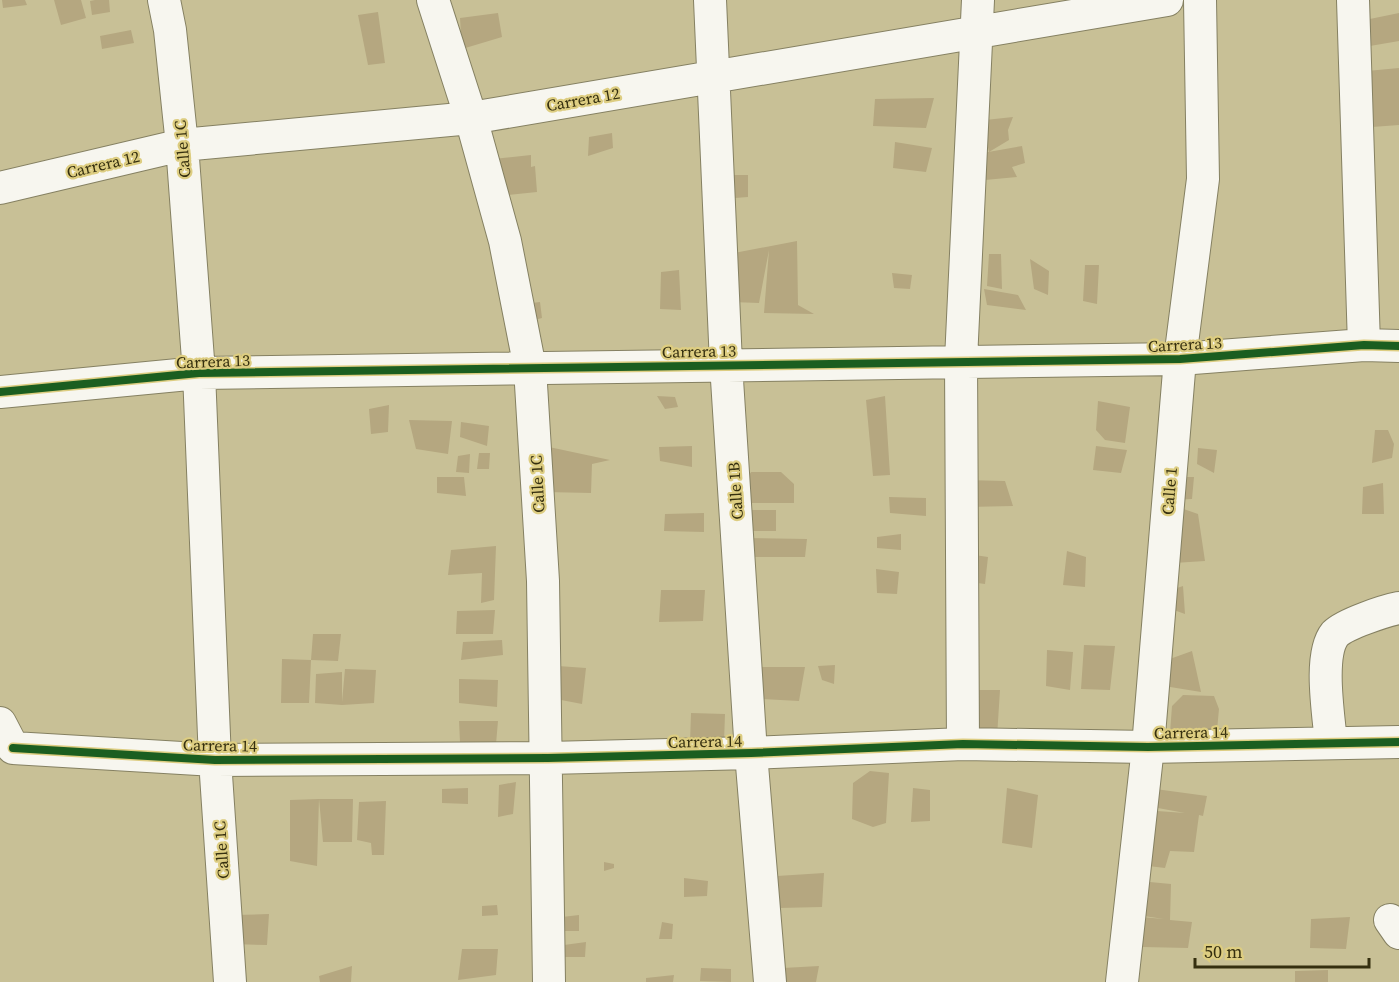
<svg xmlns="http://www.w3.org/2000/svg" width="1399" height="982" font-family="'Source Serif 4',serif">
  <rect width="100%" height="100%" fill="#c8c096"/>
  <path fill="#b5a780" d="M2,0h23l2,5 -24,3z
    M54,0h27l5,18 -25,7z
    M95,0h14l1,12 -18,3 -2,-14z
    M378,12l7,51 -17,2 -10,-50z
    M498,13l4,24 -40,12 -2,-31z
    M1399,13v28l-29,5 -5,-26z
    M131,30l3,13 -32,6 -2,-13z
    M1399,68v57l-27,2 -5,-56z
    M934,98l-8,30 -53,-2 2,-27z
    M1013,117l-5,13 1,10 -20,12 -4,-18 -9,-13z
    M612,133l1,15 -25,8 1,-19z
    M895,142l37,6 -6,24 -33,-4z
    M1022,146l3,17 -13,4 5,10 -32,3 -8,-26z
    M531,155v12l4,-1 2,26 -29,3 -5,-24 -6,1 -4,-13z
    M721,175h27v22l-26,2z
    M797,241l1,64 16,9 -50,-1 5,-63 -10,53 -27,-1 2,-49z
    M989,254h12l1,35 -15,-3z
    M1030,259l19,12 -1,24 -14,-6z
    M1085,265h14l-2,39 -14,-3z
    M679,270l2,40 -21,-1 1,-37z
    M892,273l20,2 -2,14 -16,-1z
    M984,289l34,6 8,15 -39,-5z
    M540,302l2,16 -16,4 -2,-18z
    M657,396l18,1 3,10 -13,2z
    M885,396l5,79 -17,1 -7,-76z
    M1098,401l32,6 -5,36 -20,-3 -9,-10z
    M389,405l-1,27 -17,2 -2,-25z
    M409,420l43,1 -4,33 -32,-5z
    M461,422l28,4 -2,20 -27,-9z
    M1375,430h13l6,14 -2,14 -20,5z
    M692,446v21l-32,-6 -1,-14z
    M1096,446l31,4 -6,23 -28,-3z
    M549,447l61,13 -18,4 -1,29 -46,-1z
    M1198,448l19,2 -3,23 -17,-9z
    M479,453h11l-1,16h-12z
    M470,454l-1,19 -13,-1 2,-16z
    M751,472h30l13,12v19h-52l1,-17z
    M437,477h27l2,19 -29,-3z
    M1173,477h21l-2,22 -20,1z
    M966,480l39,1 8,25 -45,1z
    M1383,483l1,31h-22l1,-27z
    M889,497l37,1v18l-36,-3z
    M1175,506l23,8 7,47 -31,2z
    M742,510h34v21h-34z
    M704,513v19l-40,-1 1,-17z
    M901,534v16l-24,-2v-11z
    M742,538l65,1 -2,18h-64z
    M496,546l-2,54 -13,3 1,-30 -34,2 3,-25z
    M1067,551l19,6 -1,30 -22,-2z
    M968,554l20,3 -3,27 -15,-2z
    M876,569l23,3 -2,22 -20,-1z
    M1183,586l2,28 -14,-5v-19z
    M661,590h44l-2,31 -44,1z
    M495,610l-2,24h-37l1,-23z
    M313,634h28l-3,27 -27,-1z
    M502,640l1,15 -42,5 2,-18z
    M1084,645l31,1 -5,44 -29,-1z
    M1047,650l26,2 -3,38 -24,-4z
    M1192,651l9,41 -37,-6 3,-26z
    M282,659l29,1 -2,43h-28z
    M835,665l-1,19 -12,-4 -4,-14z
    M558,666l28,2 -4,36 -26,-5z
    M758,667h47l-6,34 -38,-2z
    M345,669l31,1 -2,33 -32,2 -27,-2 1,-29 26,-2v30z
    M459,679l39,1 -1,27 -38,-4z
    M976,690h24l-3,47 -22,-8z
    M1183,695l31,1 5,13 -3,32 -46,-8 2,-27z
    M691,713l34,1 -1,28 -34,1z
    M459,721h39l-2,23 -36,-2z
    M870,771l19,2 -3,50 -13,4 -21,-8 1,-36z
    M516,782l-3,32 -15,3 1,-32z
    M468,788v16l-26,-1v-14z
    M913,788l17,2v31l-19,1z
    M1007,788l31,7 -6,53 -30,-5z
    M1148,788l59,8 -4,20 -4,-1 -5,37 -24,-1 -5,17 -25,-3 3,-55 42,3 -38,-7z
    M319,799h34l-1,43h-29l-4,-43 -2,67 -27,-5v-61z
    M386,801l-2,54h-12l-1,-12 -14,-3 2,-38z
    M604,862l10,2v4l-10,3z
    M824,873l-2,34 -43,1 -2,-32z
    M684,878l24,3 -1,15 -23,1z
    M1139,881l32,3 -1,36 22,2 -4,26 -45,-1 -2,-30 23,2 -27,-4z
    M497,905l1,10 -16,1v-10z
    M269,914l-2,31 -37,-1 5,-29z
    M579,915v16h-18l1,-14z
    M1350,917l-4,32 -36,-1 1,-29z
    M662,922l11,2 -1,15h-13z
    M586,942l-1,15h-22l1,-12z
    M462,949h36l-2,26 -38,5z
    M352,966l-1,16h-31l-1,-6z
    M819,966l-3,16h-34l1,-14z
    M701,968l30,1v13l-31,-1z
    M1328,970v12h-33v-11z
    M674,975l-1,7h-27v-4z"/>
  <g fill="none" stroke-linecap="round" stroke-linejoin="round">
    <defs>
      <path id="minor" d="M164,0l6,30 12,115 17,228 16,387 15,222
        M433,0l38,118 34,123 25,127 13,213 6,401
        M710,0l16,364 25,389 19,229
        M1353,0l11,345
        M0,188l182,-43 289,-27 696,-118
        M0,392l199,-19 981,-14 184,-14 35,1
        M0,723l13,25
        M1331,743c-2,-26 -13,-88 4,-109 10,-10 49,-23 64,-26
        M963,744l-2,-384 17,-360
        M13,748l202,12 333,-2 203,-5 212,-9 185,3 251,-5
        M1390,920l9,13
        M1122,982l26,-235 32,-388 23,-180 -3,-179"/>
    </defs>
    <use href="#minor" stroke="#858062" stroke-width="34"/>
    <use href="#minor" stroke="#f7f6ef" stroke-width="32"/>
    <defs>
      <path id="cycleway" d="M0,392l199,-19 981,-14 184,-14 35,1
        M13,748l202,12 333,-2 203,-5 212,-9 185,3 251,-5"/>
    </defs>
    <use href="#cycleway" stroke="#ddcd81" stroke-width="11"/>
    <use href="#cycleway" stroke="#1b5e20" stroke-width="8"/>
  </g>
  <g text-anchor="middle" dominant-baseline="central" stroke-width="4.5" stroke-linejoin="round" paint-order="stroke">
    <g font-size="16" fill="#352f0f" stroke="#ddcd81">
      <text transform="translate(583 99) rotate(-10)">Carrera 12</text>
      <text transform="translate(182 149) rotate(-95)">Calle 1C</text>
      <text transform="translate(103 164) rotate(-13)">Carrera 12</text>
      <text transform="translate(1185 344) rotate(-3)">Carrera 13</text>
      <text transform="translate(699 351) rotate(-1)">Carrera 13</text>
      <text transform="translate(213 361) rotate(-2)">Carrera 13</text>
      <text transform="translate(537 484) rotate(-93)">Calle 1C</text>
      <text transform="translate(735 491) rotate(-94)">Calle 1B</text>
      <text transform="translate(1169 491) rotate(-85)">Calle 1</text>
      <text transform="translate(1191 732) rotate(-1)">Carrera 14</text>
      <text transform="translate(705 741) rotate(-1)">Carrera 14</text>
      <text transform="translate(220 745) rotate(1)">Carrera 14</text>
      <text transform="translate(221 850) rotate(-94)">Calle 1C</text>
    </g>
  </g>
  <path d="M1195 958v9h174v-9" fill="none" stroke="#352f0f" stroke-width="3"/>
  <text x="1204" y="958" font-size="18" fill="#352f0f" stroke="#ddcd81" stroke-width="4.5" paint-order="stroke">50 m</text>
</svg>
